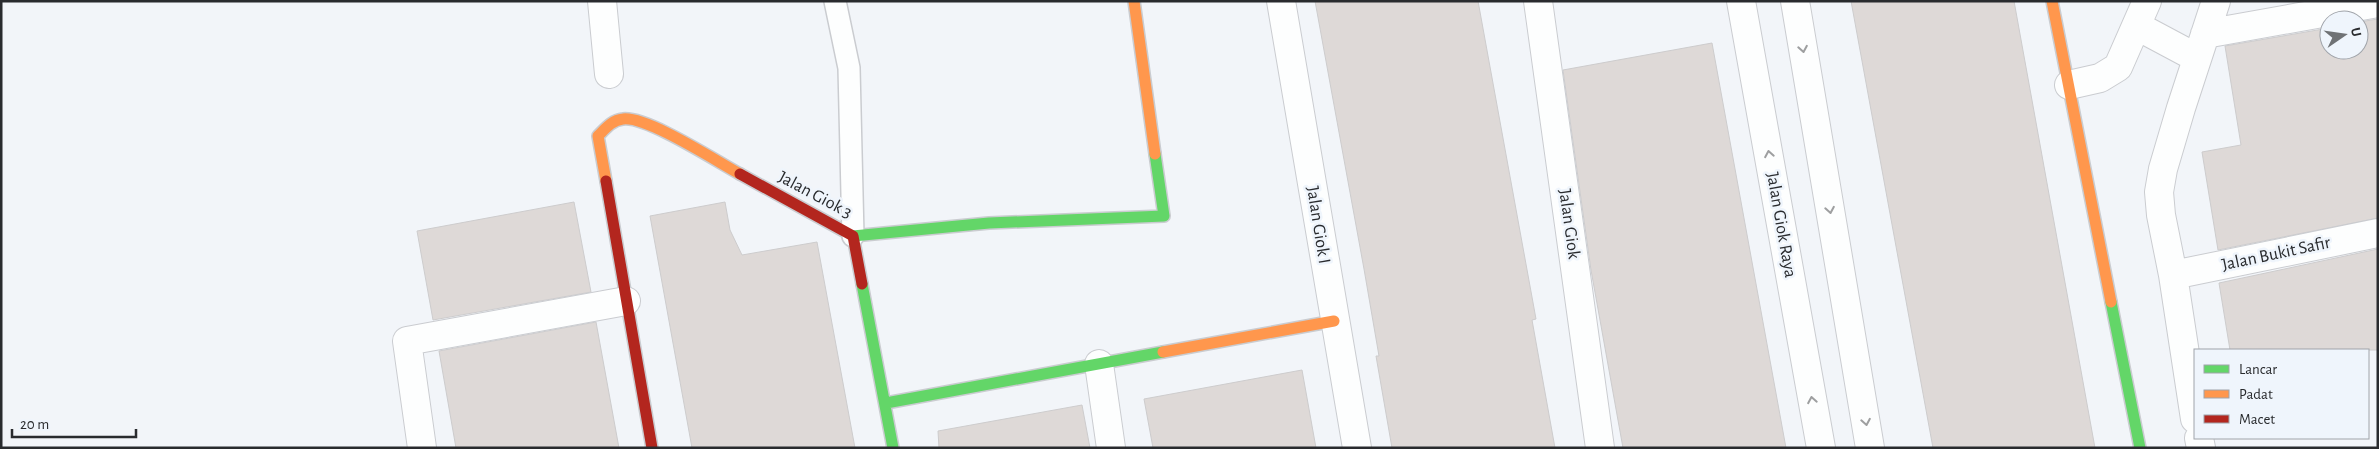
<svg xmlns="http://www.w3.org/2000/svg" width="2379" height="449" font-family="'Alegreya Sans',sans-serif">
  <rect width="100%" height="100%" fill="#f2f5f9"/>
  <path fill="#ded9d7" stroke="#cdcccd" d="M1315,1h163l58,318 -4,1 23,128h-163l-16,-92h3l-15,-87z
    M1851,1h163l81,447h-162z
    M2378,19v199l-160,32 -16,-98 39,-7 -16,-99 104,-18v22h30v-28z
    M1712,43l74,405h-163l-32,-178 -28,-200z
    M574,202l17,90 -158,28 -16,-89z
    M725,202l5,28 12,25 75,-13 38,206h-163l-42,-232z
    M2378,249v101h-148l-11,-67z
    M596,322l23,126h-163l-17,-97z
    M1302,370l14,78h-163l-9,-49z
    M1082,405l8,43h-151l-1,-17z"/>
  <g fill="none" stroke-linecap="round" stroke-linejoin="round">
    <defs>
      <path id="lane" d="M835,1l14,67 4,168"/>
      <path id="street" d="M602,1l7,73
        M1281,1l76,447
        M1538,1l62,447
        M1741,1l80,447
        M1795,1l75,447
        M2137,26l60,32
        M2205,34l173,-31
        M2069,85l31,-7 18,-11 29,-66
        M2173,275l205,-42
        M1099,364l12,84
        M2195,419l-22,-144 -12,-60 -2,-23 4,-23 18,-61 35,-107
        M2199,438l2,10
        M422,448l-15,-107 219,-40"/>
      <path id="fast" d="M853,236l136,-13 175,-7 -9,-62
        M862,284l31,164
        M2111,302l29,146
        M886,403l277,-51"/>
      <path id="slow" d="M1134,1l21,153
        M2052,1l59,301
        M606,181l-8,-45c7,-7 14,-16 25,-17 24,-3 93,42 117,55
        M1163,352l171,-31"/>
      <path id="jam" d="M740,174l113,62 9,48
        M606,181l46,267"/>
    </defs>
    <use href="#lane" stroke="#caccd0" stroke-width="24"/>
    <use href="#street" stroke="#caccd0" stroke-width="30"/>
    <use href="#fast" stroke="#caccd0" stroke-width="14"/>
    <use href="#slow" stroke="#caccd0" stroke-width="14"/>
    <use href="#jam" stroke="#caccd0" stroke-width="14"/>
    <use href="#lane" stroke="#fdfefe" stroke-width="21"/>
    <use href="#street" stroke="#fdfefe" stroke-width="28"/>
    <use href="#fast" stroke="#63d668" stroke-width="11"/>
    <use href="#slow" stroke="#ff974d" stroke-width="11"/>
    <use href="#jam" stroke="#b3261e" stroke-width="11"/>
  </g>
  <defs><path id="oneway-chevron" d="M-2-3.5L2.5 0L-2 3.5" fill="none" stroke-width="1.6" stroke-linecap="round" stroke-linejoin="round" transform="scale(1.25)"/></defs>
  <g stroke="#9e9fa0">
    <use href="#oneway-chevron" transform="translate(1803 49) rotate(80)"/>
    <use href="#oneway-chevron" transform="translate(1769 154) rotate(-100)"/>
    <use href="#oneway-chevron" transform="translate(1830 210) rotate(80)"/>
    <use href="#oneway-chevron" transform="translate(1812 400) rotate(-100)"/>
    <use href="#oneway-chevron" transform="translate(1866 422) rotate(80)"/>
  </g>
  <g text-anchor="middle" dominant-baseline="central" stroke-width="5" stroke-linejoin="round" paint-order="stroke">
    <g font-size="18" fill="#292b2e" stroke="#eff5fc">
      <text transform="translate(815 195) rotate(28)">Jalan Giok 3</text>
      <text transform="translate(1569 224) rotate(82)">Jalan Giok</text>
      <text transform="translate(1318 225) rotate(81)">Jalan Giok I</text>
      <text transform="translate(1781 225) rotate(80)">Jalan Giok Raya</text>
      <text transform="translate(2276 254) rotate(-12)">Jalan Bukit Safir</text>
    </g>
  </g>
  <rect width="2379" height="449" fill="none" stroke="#292b2e" stroke-width="5"/>
  <rect x="2194" y="349" width="175" height="90" fill="#eff5fc" stroke="#a0a4aa"/>
  <rect x="2204" y="365" width="25" height="8" fill="#63d668" stroke="#a0a4aa"/>
  <text x="2239" y="374" font-size="15" fill="#292b2e">Lancar</text>
  <rect x="2204" y="390" width="25" height="8" fill="#ff974d" stroke="#a0a4aa"/>
  <text x="2239" y="399" font-size="15" fill="#292b2e">Padat</text>
  <rect x="2204" y="415" width="25" height="8" fill="#b3261e" stroke="#a0a4aa"/>
  <text x="2239" y="424" font-size="15" fill="#292b2e">Macet</text>
  <g transform="translate(2344 35) rotate(77)"><circle r="24" fill="#eff5fc" stroke="#a0a4aa"/>
  <path d="M0-4L9 19L0 12L-9 19Z" fill="#6f7275"/>
  <text y="-8" font-size="14" font-weight="bold" text-anchor="middle" fill="#292b2e">U</text>
  </g>
  <path d="M12 429v8h124v-8" fill="none" stroke="#292b2e" stroke-width="2.5"/>
  <text x="20" y="429" font-size="15" fill="#292b2e" stroke="#eff5fc" stroke-width="4" paint-order="stroke">20 m</text>
</svg>
